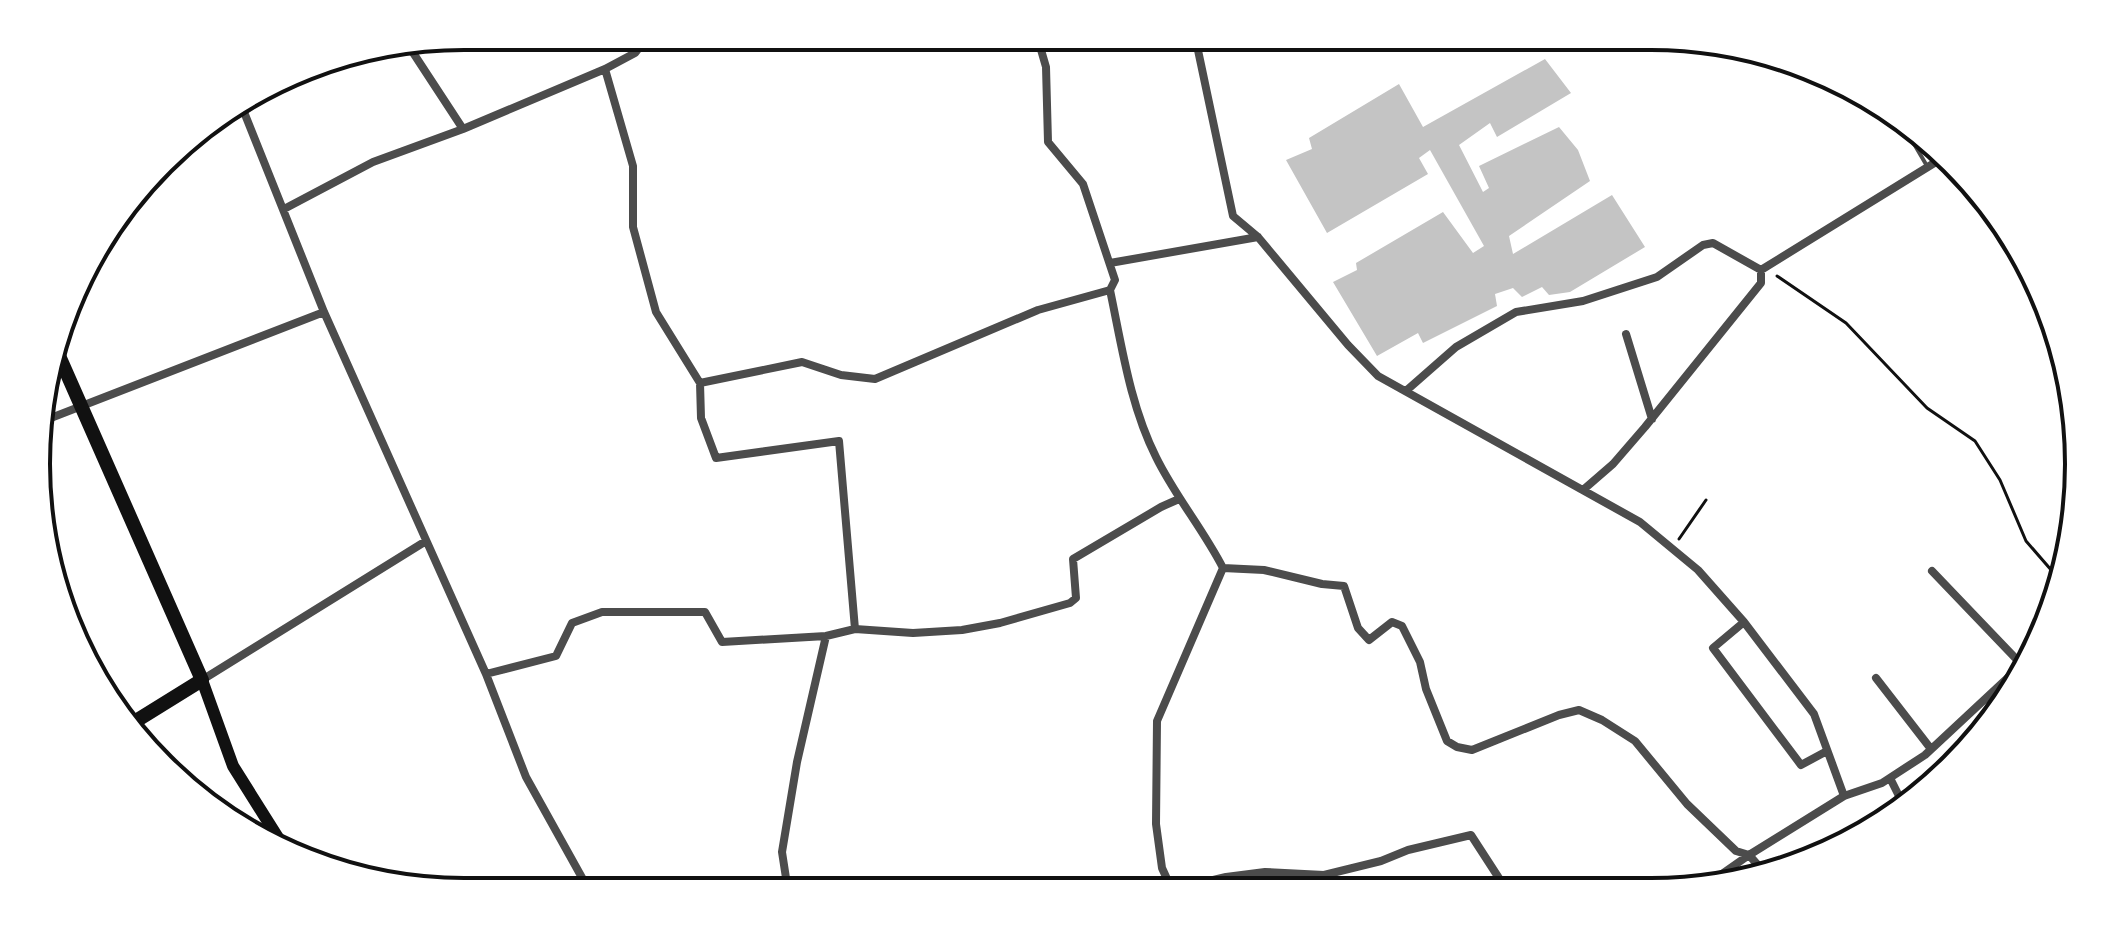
<svg xmlns="http://www.w3.org/2000/svg" width="2115" height="928" font-family="'PT Sans',sans-serif">
<style>
.building{fill:#c4c4c4}
.lines{fill:none;stroke-linecap:round;stroke-linejoin:round}
.path{stroke:#111;stroke-width:3}
.service{stroke:#4c4c4c;stroke-width:4}
.minor{stroke:#4c4c4c;stroke-width:8}
.primary{stroke:#111;stroke-width:12}
.trunk{stroke:#111;stroke-width:14}
.rim{fill:none;stroke:#111;stroke-width:4}
</style>
<rect width="100%" height="100%" fill="#fff"/>
<path class="building" d="M1545,59L1571,93L1497,137L1490,123L1459,145L1483,192L1489,188L1479,166L1559,127L1578,150L1590,181L1509,236L1513,254L1612,195L1645,247L1570,292L1549,295L1542,287L1522,297L1513,288L1495,294L1497,306L1423,343L1418,333L1377,356L1333,282L1357,270L1356,263L1443,212L1473,253L1484,246L1430,150L1419,158L1428,174L1327,233L1286,160L1312,149L1309,138L1399,84L1423,127Z"/>
<g class="lines">
<path class="path" d="M1777,276L1846,323L1927,408L1975,441L2000,480L2026,541L2059,579
M1679,539L1706,500"/>
<path class="service" d="M1506,50L1526,36
M1903,125L1927,166"/>
<path class="minor" d="M1037,36L1046,67L1048,142L1083,184L1115,280L1110,290C1122,347 1130,405 1156,457C1175,496 1203,529 1223,568
M1195,36L1233,216L1258,237L1348,345L1378,376L1640,522L1698,570L1744,622L1814,714L1844,796
M408,45L463,129
M605,69L633,166V227L656,312L700,383L802,362L841,375L875,379L1038,310L1110,290
M242,107L324,312L486,674L526,777L590,892
M284,209L373,162L463,129L605,69L635,53L648,36
M2002,232L2040,293
M1110,263L1258,237
M1626,334L1652,419
M700,383L701,418L716,458L839,441L855,629
M1407,390L1456,347L1516,312L1583,301L1657,277L1703,245L1713,243L1761,270L1944,157
M43,421L324,312
M1583,490L1613,464L1645,427L1761,283V273
M1223,568L1264,570L1322,584L1344,586L1358,628L1369,640L1392,622L1402,626L1420,662L1426,689L1447,741L1457,747L1472,750L1559,715L1579,710L1602,720L1635,741L1687,804L1736,851L1749,855L1763,871
M1932,571L2021,664
M1744,622L1713,648L1801,765L1827,751
M486,674L556,656L572,623L602,612H705L722,642L826,636L855,629L913,633L962,630L1000,623L1070,603L1076,598L1073,559L1161,507L1179,499
M1876,678L1931,749
M202,680L426,541
M1890,778L1904,806
M1702,888L1749,855L1844,796L1882,783L1925,755L2028,659
M1562,889L1572,882L1583,884L1586,889
M1171,890L1226,877L1265,872L1324,875L1381,861L1408,850L1471,835L1506,889
M1172,890L1162,868L1156,824L1157,721L1223,568
M798,891L786,878L782,852L797,762L826,636"/>
<path class="primary" d="M202,680L233,766L282,844"/>
<path class="trunk" d="M56,349L202,680L131,724"/>
</g>
<path d="M0 0H2115V928H0ZM464 50H1651A414 414 0 0 1 2065 464V464A414 414 0 0 1 1651 878H464A414 414 0 0 1 50 464V464A414 414 0 0 1 464 50Z" fill="#fff" fill-rule="evenodd"/>
<path class="rim" d="M464 50H1651A414 414 0 0 1 2065 464V464A414 414 0 0 1 1651 878H464A414 414 0 0 1 50 464V464A414 414 0 0 1 464 50Z"/>
</svg>
